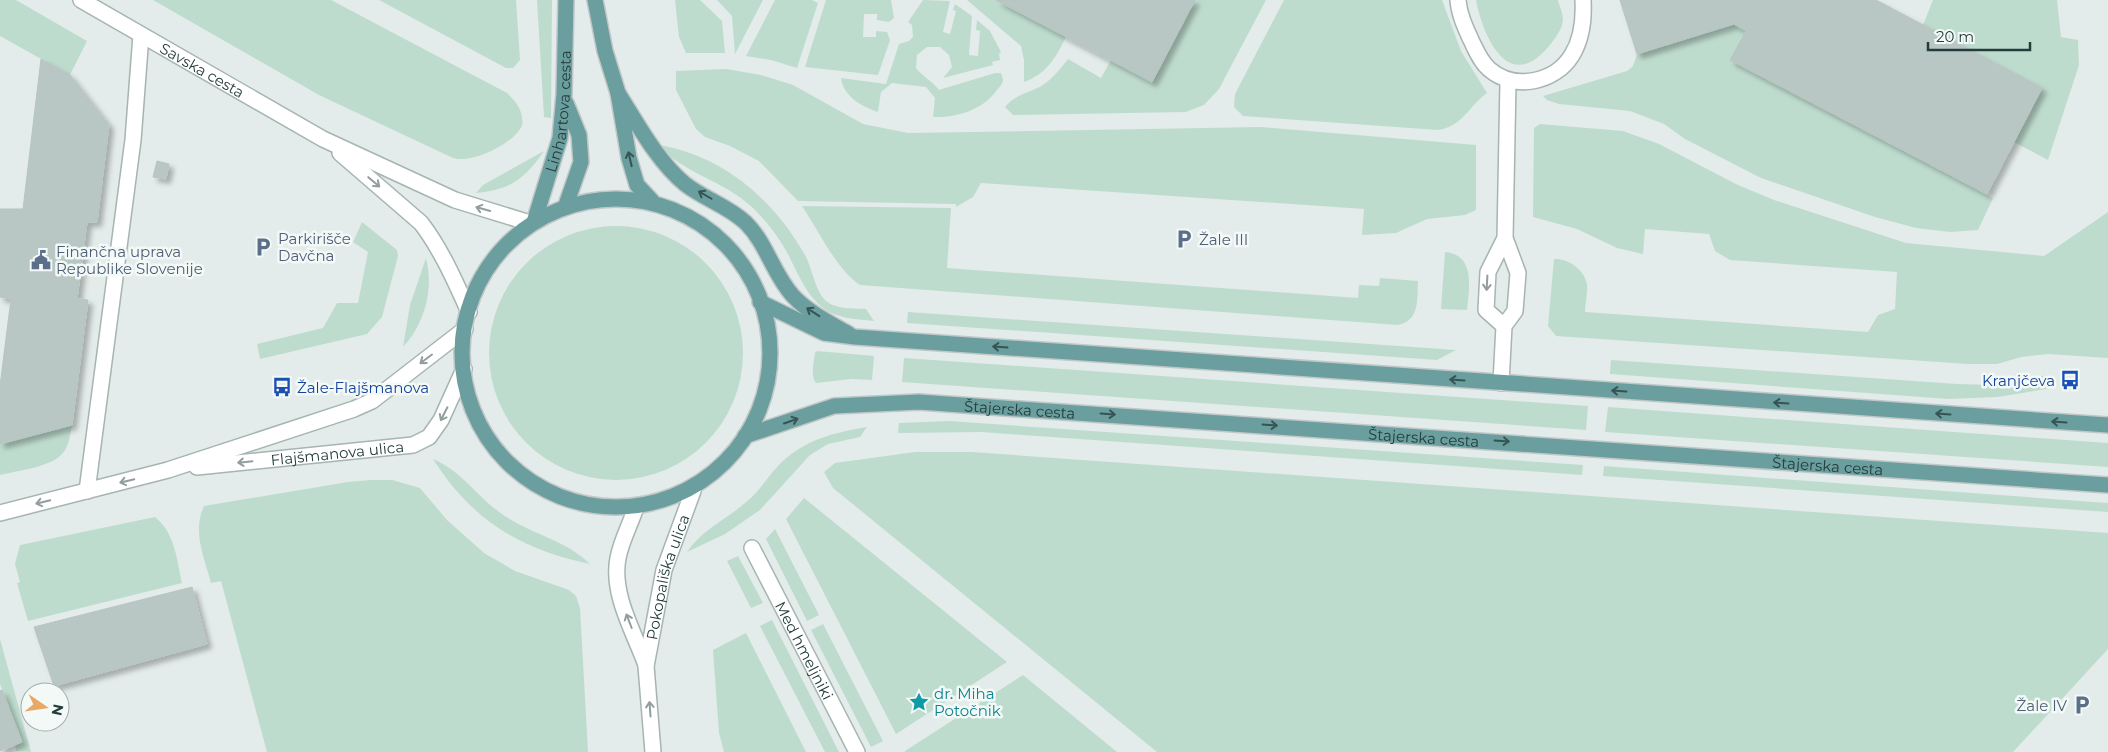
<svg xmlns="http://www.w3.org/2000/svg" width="2108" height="752" font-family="Montserrat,sans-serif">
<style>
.green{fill:#bedcce}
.building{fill:#b9c7c4;stroke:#b6c5c3;filter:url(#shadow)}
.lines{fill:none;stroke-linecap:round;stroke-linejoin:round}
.service-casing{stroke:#a6b4b2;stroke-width:18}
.minor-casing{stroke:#a6b4b2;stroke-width:18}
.tertiary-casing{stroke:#a6b4b2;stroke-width:18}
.primary-casing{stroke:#c2c8c8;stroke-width:18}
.service{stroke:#fff;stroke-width:15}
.minor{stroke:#fff;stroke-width:15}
.tertiary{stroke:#fff;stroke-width:15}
.primary{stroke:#6b9e9e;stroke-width:15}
.oneway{stroke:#365454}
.oneway2{stroke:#929e9e}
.labels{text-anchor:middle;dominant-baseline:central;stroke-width:5;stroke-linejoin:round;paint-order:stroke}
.street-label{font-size:15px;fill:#243c3c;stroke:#f3f9f7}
.service-label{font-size:15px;fill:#4e5e75;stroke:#f3f9f7;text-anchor:start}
.transit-label{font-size:15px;fill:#164399;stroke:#f3f9f7;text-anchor:end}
.culture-label{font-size:15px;fill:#0d838f;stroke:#f3f9f7;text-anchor:start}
</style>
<defs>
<filter id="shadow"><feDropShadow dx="4.5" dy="4.5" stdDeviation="2.5" flood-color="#0004"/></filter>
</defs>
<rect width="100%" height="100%" fill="#e3ecea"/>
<path class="green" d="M0,0H16L87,41L70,75L0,36Z
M153,0H331L507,93C517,102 524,112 522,126C513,144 472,164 453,158L319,95Z
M379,0H516L520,60L513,68H506Z
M537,0H552L551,118L544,117Z
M675,0H700L722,21L725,53H686L679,37Z
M717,0H763L735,54L732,16Z
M775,0H812L818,3L797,68L771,60L746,56Z
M826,0H891L894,18L889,22L877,20V14H864L863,37H876V31L887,32L890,40L878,75L805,67Z
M923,0L950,1L943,32L950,34L956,11L953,10L955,4L972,16L969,55L978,56L980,31L976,30L977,20L990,31L1001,52L999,54L1000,60L992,62L993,65L943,78L952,67L949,55L940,47H927L917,55L916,68C923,77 931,80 939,90L995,73H1001C1001,75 1003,77 1003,80C1003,83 999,88 997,90C983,110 956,118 933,117L935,98L926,87L892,83L881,92L878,112C862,107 843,96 841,78L886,84L899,44L909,41L913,37L912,25L908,22Z
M967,0H996L1066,37C1056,57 1047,74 1024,82V60L1021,46Z
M1195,0H1266L1219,89L1204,105L1186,112L1013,115L1005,107C1015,94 1030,93 1043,85C1053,78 1060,69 1068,59L1101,78L1111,60Z
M1284,0H1442L1461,51L1487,93C1469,106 1462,127 1438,130L1243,116L1234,107L1235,94Z
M1476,0H1558C1559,5 1563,13 1563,19C1563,28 1555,39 1549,46C1509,95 1483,37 1476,0Z
M1933,0H2057L2061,37L2078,40L2079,65L2048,160L2014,142L2042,88L1923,25Z
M1734,24L1746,31L1731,60L1993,198L1978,230L1950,232L1916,228L1875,217L1761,178L1685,139L1664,124L1630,111L1559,104L1547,100L1543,96L1627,71L1633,66L1637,54Z
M726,69L761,75L793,85L863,124L908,133L1261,127L1476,145V210L1465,215L1427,219L1396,233L1362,235L1364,209L981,183L973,197L956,207V204L798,201L759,161L730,146L705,137L696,129L676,90V71Z
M1540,124L1623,131L1659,144L1738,185L1774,200L1906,243L2044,256L2108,212V358L2048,354L2021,357L1997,364H1968L1556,336L1548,326L1554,259C1568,258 1584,269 1587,284C1588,293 1585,304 1585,312L1868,332L1878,315L1895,309L1897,272L1730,260L1715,251L1709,234L1645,229L1643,254L1617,248L1577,229L1533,217L1534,128Z
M658,145C723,155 774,200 805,255C812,268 815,290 825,300C836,310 853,308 866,309L874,321C857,319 838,319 823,308C802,291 796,266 782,244C774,231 764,219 753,208C725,181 684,174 658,145Z
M544,151C525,179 510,190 476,193L483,185Z
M802,206L951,208L947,268L1358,298L1359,285L1379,286L1380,278L1418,281C1417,300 1420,320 1398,325L860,285C836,269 819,231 802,206Z
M362,222L397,250L398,256L382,317L367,334L260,359L257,344L323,328L337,303H358L368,252L353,242Z
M489 353a127 127 0 1 1 254 0a127 127 0 1 1-254 0Z
M1445,252C1476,255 1469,288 1467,310L1441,309Z
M426,258C434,288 425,324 403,347L410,305Z
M908,312L1456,350L1437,360L907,323Z
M817,351L874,356L872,380L851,379L816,383C810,376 814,362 815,353Z
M904,358L1588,406L1586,430L902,382Z
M1611,360L1957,384L1993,385L2047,375L2046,389L1998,397L1949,399L1610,374Z
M1608,407L2108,443V467L1605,432Z
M949,421L1583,465L1582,475L981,432L898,433L899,423Z
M72,425C70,435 69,447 62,454C51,467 16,471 0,475V444Z
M867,427L860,437L828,444L810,455L760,510L725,534L687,552C703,529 724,521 745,503C758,493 766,479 778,466C803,440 832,433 867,427Z
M915,452H972L2108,533V649L2013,752H1157L833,488L824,472L835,463Z
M433,459C462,471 477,497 502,514C530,534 566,540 590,564C519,549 472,520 433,459Z
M1604,466L2108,503V512L1603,476Z
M371,480H392L420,488L447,520L484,553L515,571L569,590L576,596L580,608L588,752H267L221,581L211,583C204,556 192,532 204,506L348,482Z
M804,498L1007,662L896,734L786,519Z
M155,517C175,533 177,560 182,583L28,621L17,583L20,582L15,564L20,545Z
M775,529L819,615L807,621L766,539Z
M738,556L763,603L751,608L727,561Z
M772,620L839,752H825L760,626Z
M823,624L883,741L871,747L811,630Z
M746,633L806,752H724L719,733L713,650Z
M0,639L31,752L16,751L15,745L22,742L0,684Z
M1023,675L1117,752H905V751Z"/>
<path class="building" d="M996,0H1195L1152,82Z
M1620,0H1876L2042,88L1987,194L1730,60L1746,31L1734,24L1637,54Z
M41,59L70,75L109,125L97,222H87L77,299L88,300L72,425L0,444V386L11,299L0,297V209H23Z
M157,161L169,164L166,179L153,177Z
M192,587L207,644L54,686L34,627Z
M2,690L22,742L0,751V691Z"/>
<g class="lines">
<defs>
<path id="service" d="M1458,0C1459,14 1465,27 1471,40C1476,50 1480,61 1489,69C1514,91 1555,83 1572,55C1582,39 1584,19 1583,0
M1504,326L1486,310L1488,272L1505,238
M1501,383L1504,326L1515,311L1518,273L1505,238L1508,81
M87,491L133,140L141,35"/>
<g id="minor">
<path id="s1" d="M197,467L413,445L429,437L441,420L464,369"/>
<path d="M0,513L168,470L354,409L372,401L465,329"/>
<path id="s2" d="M752,548L857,752"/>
</g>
<g id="tertiary">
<path id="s3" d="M81,0L323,139L455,200L530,223"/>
<path d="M340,153L421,223C441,249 455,281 469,312"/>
<path d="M636,507C631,523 621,541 618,558C611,594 634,632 646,665"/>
<path id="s4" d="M653,752L646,666L664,570L693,491"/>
</g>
<g id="primary">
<path d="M595,0L605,51L618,93L629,158L637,185L652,201"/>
<path d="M618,93C637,123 657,161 685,184C704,199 728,206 746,223C767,244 773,274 793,296C808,312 830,323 849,334"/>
<circle cx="616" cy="353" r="154"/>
<path d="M566,205L581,162L579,135L566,103"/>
<path id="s5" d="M535,219L560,138L564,94L566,0"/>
<path d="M760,302L824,333L855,337L2108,425"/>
<path id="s6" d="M745,436L834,406L919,402L2108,485"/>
</g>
</defs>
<use href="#service" class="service-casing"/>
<use href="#minor" class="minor-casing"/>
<use href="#tertiary" class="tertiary-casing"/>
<use href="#primary" class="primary-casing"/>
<use href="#service" class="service"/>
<use href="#minor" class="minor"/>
<use href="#tertiary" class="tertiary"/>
<use href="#primary" class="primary"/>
</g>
<defs><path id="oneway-shaft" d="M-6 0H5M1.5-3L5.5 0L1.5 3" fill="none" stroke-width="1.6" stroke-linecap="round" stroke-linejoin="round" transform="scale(1.25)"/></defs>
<g class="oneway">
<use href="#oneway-shaft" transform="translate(630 159) rotate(-103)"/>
<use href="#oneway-shaft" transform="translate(705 195) rotate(-150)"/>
<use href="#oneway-shaft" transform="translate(813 312) rotate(-147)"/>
<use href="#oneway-shaft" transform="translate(1000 347) rotate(-176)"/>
<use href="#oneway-shaft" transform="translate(1457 380) rotate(-176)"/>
<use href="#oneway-shaft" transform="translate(1619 391) rotate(-176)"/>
<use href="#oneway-shaft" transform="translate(1781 403) rotate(-176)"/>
<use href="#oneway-shaft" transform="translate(1108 414) rotate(4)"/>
<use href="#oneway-shaft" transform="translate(1943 414) rotate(-176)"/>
<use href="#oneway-shaft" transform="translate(791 421) rotate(-19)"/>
<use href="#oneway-shaft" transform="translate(2059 422) rotate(-176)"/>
<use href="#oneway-shaft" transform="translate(1270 425) rotate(4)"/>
<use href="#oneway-shaft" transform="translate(1502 441) rotate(4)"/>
</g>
<g class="oneway2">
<use href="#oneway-shaft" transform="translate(374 182) rotate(40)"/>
<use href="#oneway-shaft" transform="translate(483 209) rotate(-164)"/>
<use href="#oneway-shaft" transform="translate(1487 283) rotate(93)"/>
<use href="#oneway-shaft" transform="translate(426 359) rotate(143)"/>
<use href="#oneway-shaft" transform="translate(444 414) rotate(117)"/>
<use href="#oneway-shaft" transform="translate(245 462) rotate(174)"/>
<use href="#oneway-shaft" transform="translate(127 481) rotate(166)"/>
<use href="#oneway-shaft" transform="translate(43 502) rotate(166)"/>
<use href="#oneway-shaft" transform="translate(629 621) rotate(-111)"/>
<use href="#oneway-shaft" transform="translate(650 709) rotate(-94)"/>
</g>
<defs>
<symbol id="parking-bare" viewBox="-9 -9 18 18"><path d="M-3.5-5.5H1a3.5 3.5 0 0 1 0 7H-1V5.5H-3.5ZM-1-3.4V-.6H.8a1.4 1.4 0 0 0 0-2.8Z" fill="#5c6f8a" stroke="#f3f9f7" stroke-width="2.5" paint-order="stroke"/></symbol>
<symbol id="civic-bare" viewBox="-9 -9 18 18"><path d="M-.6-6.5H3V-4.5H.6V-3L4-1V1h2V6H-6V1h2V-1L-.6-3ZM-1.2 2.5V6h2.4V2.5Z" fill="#5c6f8a" stroke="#f3f9f7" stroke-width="2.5" paint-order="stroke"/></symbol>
<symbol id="bus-bare" viewBox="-9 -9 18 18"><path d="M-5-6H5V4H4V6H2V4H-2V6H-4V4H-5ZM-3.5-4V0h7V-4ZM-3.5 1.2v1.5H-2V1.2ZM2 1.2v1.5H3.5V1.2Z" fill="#1a4fb4" stroke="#f3f9f7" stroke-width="2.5" paint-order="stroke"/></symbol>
<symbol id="sight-bare" viewBox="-9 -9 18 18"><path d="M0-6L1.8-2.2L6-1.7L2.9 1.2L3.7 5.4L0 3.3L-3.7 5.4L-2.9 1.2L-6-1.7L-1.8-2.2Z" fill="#0f9aa8" stroke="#f3f9f7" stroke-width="2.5" paint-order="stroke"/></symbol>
</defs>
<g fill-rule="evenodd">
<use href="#parking-bare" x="1170" y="225" width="28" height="28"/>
<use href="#parking-bare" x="249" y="233" width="28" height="28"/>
<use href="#civic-bare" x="27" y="246" width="28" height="28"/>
<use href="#bus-bare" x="2056" y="366" width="28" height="28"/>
<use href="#bus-bare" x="268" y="373" width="28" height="28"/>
<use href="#sight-bare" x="905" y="688" width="28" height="28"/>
<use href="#parking-bare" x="2068" y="691" width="28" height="28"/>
</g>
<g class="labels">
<g class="street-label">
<text stroke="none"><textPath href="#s3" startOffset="140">Savska cesta</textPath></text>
<text stroke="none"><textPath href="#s5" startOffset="111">Linhartova cesta</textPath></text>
<text stroke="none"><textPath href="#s6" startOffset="280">Štajerska cesta</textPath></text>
<text stroke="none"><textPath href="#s6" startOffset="685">Štajerska cesta</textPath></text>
<text stroke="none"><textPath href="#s1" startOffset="141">Flajšmanova ulica</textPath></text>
<text stroke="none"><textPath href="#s6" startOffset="1090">Štajerska cesta</textPath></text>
<text stroke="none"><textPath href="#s4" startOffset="178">Pokopališka ulica</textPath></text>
<text stroke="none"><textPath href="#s2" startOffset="115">Med hmeljniki</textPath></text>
</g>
<g class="service-label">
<text x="278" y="238">Parkirišče<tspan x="278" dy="17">Davčna</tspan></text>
<text x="1199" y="239">Žale III</text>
<text x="56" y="251">Finančna uprava<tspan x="56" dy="17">Republike Slovenije</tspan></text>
<text x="2067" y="705" text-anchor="end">Žale IV</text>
</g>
<g class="transit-label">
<text x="2055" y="380">Kranjčeva</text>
<text x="297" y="387" text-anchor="start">Žale-Flajšmanova</text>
</g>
<g class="culture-label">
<text x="934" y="693">dr. Miha<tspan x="934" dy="17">Potočnik</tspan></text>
</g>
</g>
<g transform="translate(45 707) rotate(103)"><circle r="24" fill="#f3f9f7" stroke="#a0adac"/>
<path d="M0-4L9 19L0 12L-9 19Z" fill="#e9a864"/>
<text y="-8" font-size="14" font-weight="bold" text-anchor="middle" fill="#243c3c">N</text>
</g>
<path d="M1928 42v8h102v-8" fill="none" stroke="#243c3c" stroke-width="2.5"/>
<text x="1936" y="42" font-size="15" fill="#243c3c" stroke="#f3f9f7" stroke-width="4" paint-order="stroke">20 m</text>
</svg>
